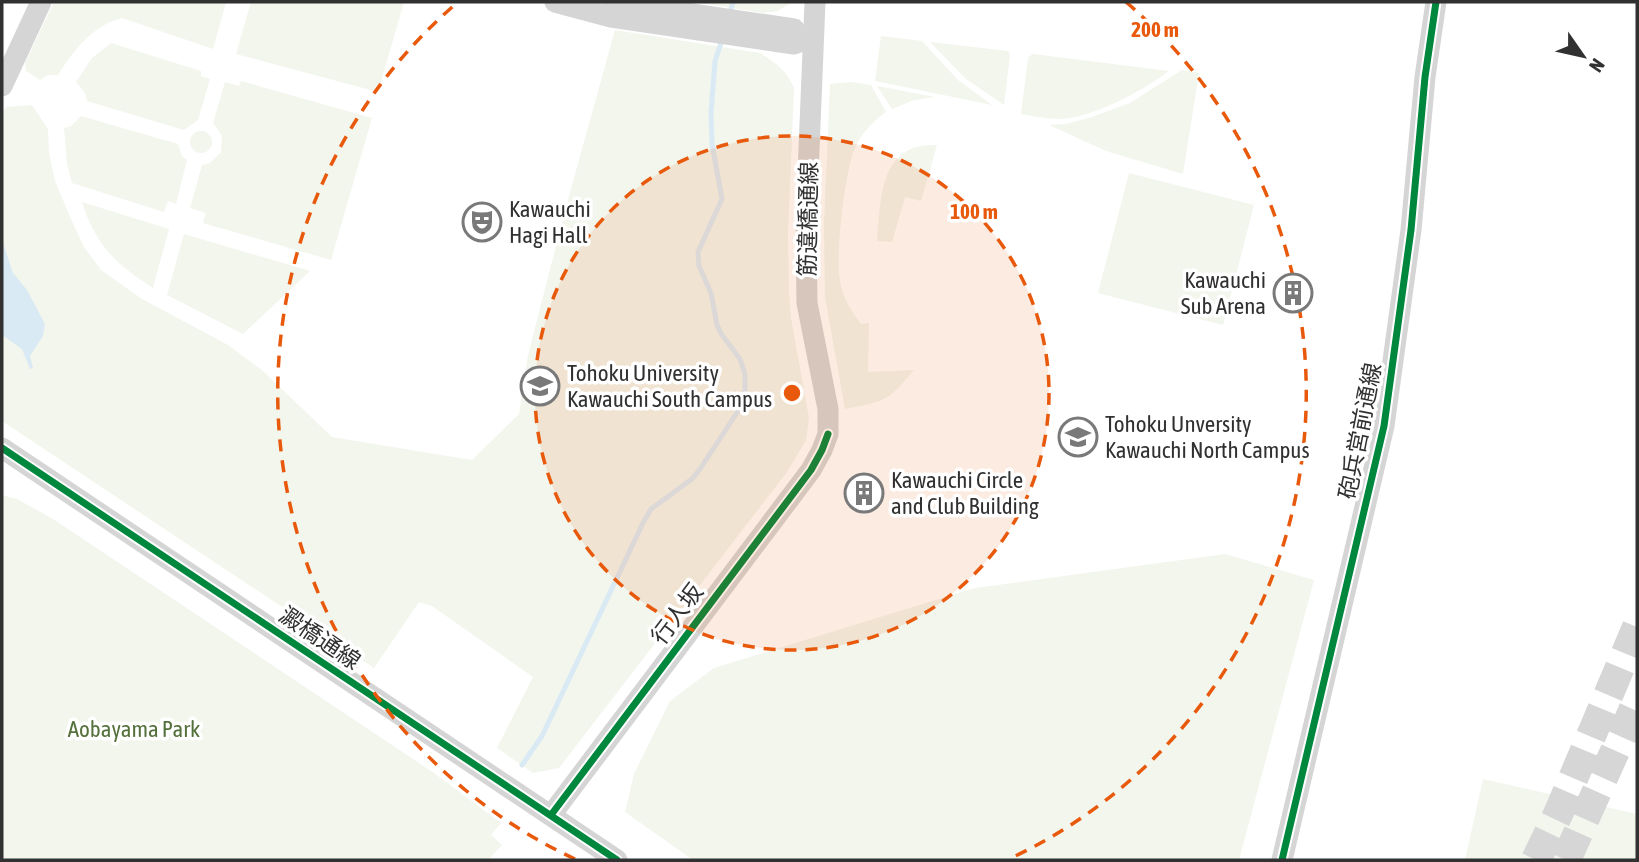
<svg xmlns="http://www.w3.org/2000/svg" width="1639" height="862" font-family="'Asap Condensed','Noto Sans JP',sans-serif">
<style>
.green{fill:#f2f6ed}
.water{fill:#daeaf4}
.lines{fill:none;stroke-linecap:round;stroke-linejoin:round}
.stream{stroke:#daeaf4;stroke-width:5}
.highway-tunnel{stroke:#d6d6d6;stroke-width:30;stroke-dasharray:30 15;stroke-linecap:butt}
.minor{stroke:#d5d5d5;stroke-width:21}
.cycleway-casing{stroke:#fff;stroke-width:11}
.cycleway{stroke:#00873e;stroke-width:7}
.ring{fill:none;stroke:#e8590c;stroke-width:3.5;stroke-dasharray:12 9}
.labels{text-anchor:middle;dominant-baseline:central;stroke-width:7;stroke-linejoin:round;paint-order:stroke}
.poi-label{font-size:23px;fill:#313131;stroke:#fff;text-anchor:start}
.street-label{font-size:23px;fill:#313131;stroke:#fff}
.park-label{font-size:23px;fill:#54703b;stroke:#fff}
.centre{fill:#e8590c;stroke:#fff;stroke-width:3.5}
.ring-label{font-size:21px;text-anchor:middle;font-weight:bold;fill:#e8590c;stroke:#fff;stroke-width:7;stroke-linejoin:round;paint-order:stroke}
</style>
<rect width="100%" height="100%" fill="#fff"/>
<path class="green" d="M54,2H226L213,49L122,18C93,25 73,51 58,75H48L40,80L26,71L25,63Z
M251,2H404L378,92L236,54Z
M694,2H793L777,11L763,13Z
M615,30L760,53C775,62 787,71 794,88L788,234L789,292L791,318L809,418L806,440L787,472L559,768L533,773L497,748L533,677L432,606L419,602L374,668L2,421V115L6,107L32,105L48,129L49,153L55,181L71,219L84,247L101,270L142,299L228,345L263,371L332,437L472,460L519,414L528,355L569,196Z
M881,36L922,41L958,80L992,105L875,81Z
M930,42L1008,51L1010,55L1004,105L966,79Z
M111,43L201,71V76L210,79L198,120L184,130L87,101L85,93L76,82L92,58Z
M1031,55L1033,54L1169,71C1142,91 1093,118 1059,119C1046,119 1033,116 1021,114L1028,58Z
M1182,70L1199,73L1183,174L1106,151L1049,125L1066,124L1092,117L1130,103Z
M241,81L372,118L331,260L203,223L206,213L190,208L202,165L210,163L221,152L222,136L213,123L225,82L239,86Z
M851,82L871,85L886,112C873,121 861,134 855,148C845,169 835,258 840,281C843,298 851,311 861,324L869,323L868,372L914,370C887,402 886,401 845,409L825,297L824,224L830,84Z
M877,86L935,97L914,100L892,109Z
M81,116L178,144L182,156L187,160L176,204L168,201L164,212L72,183L67,164L64,128L71,126Z
M190 142a11 11 0 1 1 22 0a11 11 0 1 1-22 0Z
M937,145L921,201L905,197L892,242L877,241C881,199 879,142 937,145Z
M1129,173L1254,205L1223,325L1098,293Z
M82,202L169,229L153,288C116,264 96,246 82,202Z
M184,234L310,271L243,334L167,295Z
M2,495L17,499L53,519L434,773L501,823L491,835L502,845L488,860H2Z
M1225,554L1314,580L1239,860H693L625,812L634,774L670,701L714,668L975,588Z
M1483,779L1637,814V860H1465Z"/>
<path class="water" d="M2,240L13,273L27,290L45,324L43,336L30,356L33,368L30,369L22,349L2,335Z"/>
<g class="lines">
<path class="stream" d="M731,9L733,2
M522,765L542,736L643,523L651,509L692,479L700,469L740,408L745,390V374L740,359L722,335L717,325L711,293L699,266L698,252L722,199L712,144L711,113L715,61L721,43"/>
<path class="highway-tunnel" d="M1536,860L1559,812L1637,627
M1566,860L1637,702"/>
<path class="minor" d="M555,2L611,17L794,44L813,36
M613,2L794,29
M2,86L41,2
M2,448L617,860
M551,815L811,470L822,450L828,434V409L807,303L806,223L815,2
M1282,860L1384,426L1411,230L1425,77L1436,2"/>
<defs>
<path id="cycleway" d="M2,448L617,860
M551,815L811,470L822,450L828,434
M1282,860L1384,426L1411,230L1425,77L1436,2"/>
</defs>
<use href="#cycleway" class="cycleway-casing"/>
<use href="#cycleway" class="cycleway"/>
</g>
<circle cx="792" cy="393" r="257" fill="#e8590c" fill-opacity=".12"/>
<g class="ring">
<circle cx="792" cy="393" r="257"/>
<path d="M575 859A514 514 0 0 1 458 2M1126 2A514 514 0 0 1 1009 859"/>
</g>
<defs>
<symbol id="theatre-ring" viewBox="-11 -11 22 22"><circle r="9.5" fill="#fff" stroke="#797979" stroke-width="1.5"/><path d="M-5-5.5Q0-4 5-5.5V0Q5 5 0 6Q-5 5-5 0ZM-3.3-2.5H-1v1.5H-3.3ZM1-2.5H3.3v1.5H1ZM-2.8 1Q0 5.5 2.8 1Z" fill="#797979"/></symbol>
<symbol id="building-ring" viewBox="-11 -11 22 22"><circle r="9.5" fill="#fff" stroke="#797979" stroke-width="1.5"/><path d="M-4-6H4V6H1V3H-1V6H-4ZM-2.5-4.3h1.7v1.8h-1.7ZM.8-4.3h1.7v1.8H.8ZM-2.5-1h1.7V.8h-1.7ZM.8-1h1.7V.8H.8Z" fill="#797979"/></symbol>
<symbol id="university-ring" viewBox="-11 -11 22 22"><circle r="9.5" fill="#fff" stroke="#797979" stroke-width="1.5"/><path d="M0-5L7-2L0 1L-7-2ZM-4 1L0 2.5L4 1V4Q0 6-4 4Z" fill="#797979"/></symbol>
</defs>
<g fill-rule="evenodd">
<use href="#theatre-ring" x="460" y="200" width="44" height="44"/>
<use href="#building-ring" x="1271" y="271" width="44" height="44"/>
<use href="#university-ring" x="518" y="364" width="44" height="44"/>
<use href="#university-ring" x="1056" y="415" width="44" height="44"/>
<use href="#building-ring" x="842" y="471" width="44" height="44"/>
</g>
<g class="labels">
<g class="poi-label">
<text x="509" y="209">Kawauchi<tspan x="509" dy="26">Hagi Hall</tspan></text>
<text x="1266" y="280" text-anchor="end">Kawauchi<tspan x="1266" dy="26">Sub Arena</tspan></text>
<text x="567" y="373">Tohoku University<tspan x="567" dy="26">Kawauchi South Campus</tspan></text>
<text x="1105" y="424">Tohoku Unversity<tspan x="1105" dy="26">Kawauchi North Campus</tspan></text>
<text x="891" y="480">Kawauchi Circle<tspan x="891" dy="26">and Club Building</tspan></text>
</g>
<g class="street-label">
<text transform="translate(808 219) rotate(-89)">筋違橋通線</text>
<text transform="translate(1360 431) rotate(-79)">砲兵営前通線</text>
<text transform="translate(677 614) rotate(-53)">行人坂</text>
<text transform="translate(320 638) rotate(34)">澱橋通線</text>
</g>
<g class="park-label">
<text x="134" y="729">Aobayama Park</text>
</g>
</g>
<circle cx="792" cy="393" r="10" class="centre"/>
<g class="ring-label">
<text x="1155" y="37">200 m</text>
<text x="974" y="219">100 m</text>
</g>
<rect width="1639" height="862" fill="none" stroke="#313131" stroke-width="7"/>
<g transform="translate(1583 56) rotate(124)" stroke="#ffffff" stroke-width="5" paint-order="stroke">
<path d="M0-5L12 26L0 18L-12 26Z" fill="#313131"/>
<text y="-10" font-size="19" font-weight="bold" text-anchor="middle" fill="#313131">N</text>
</g>
</svg>
